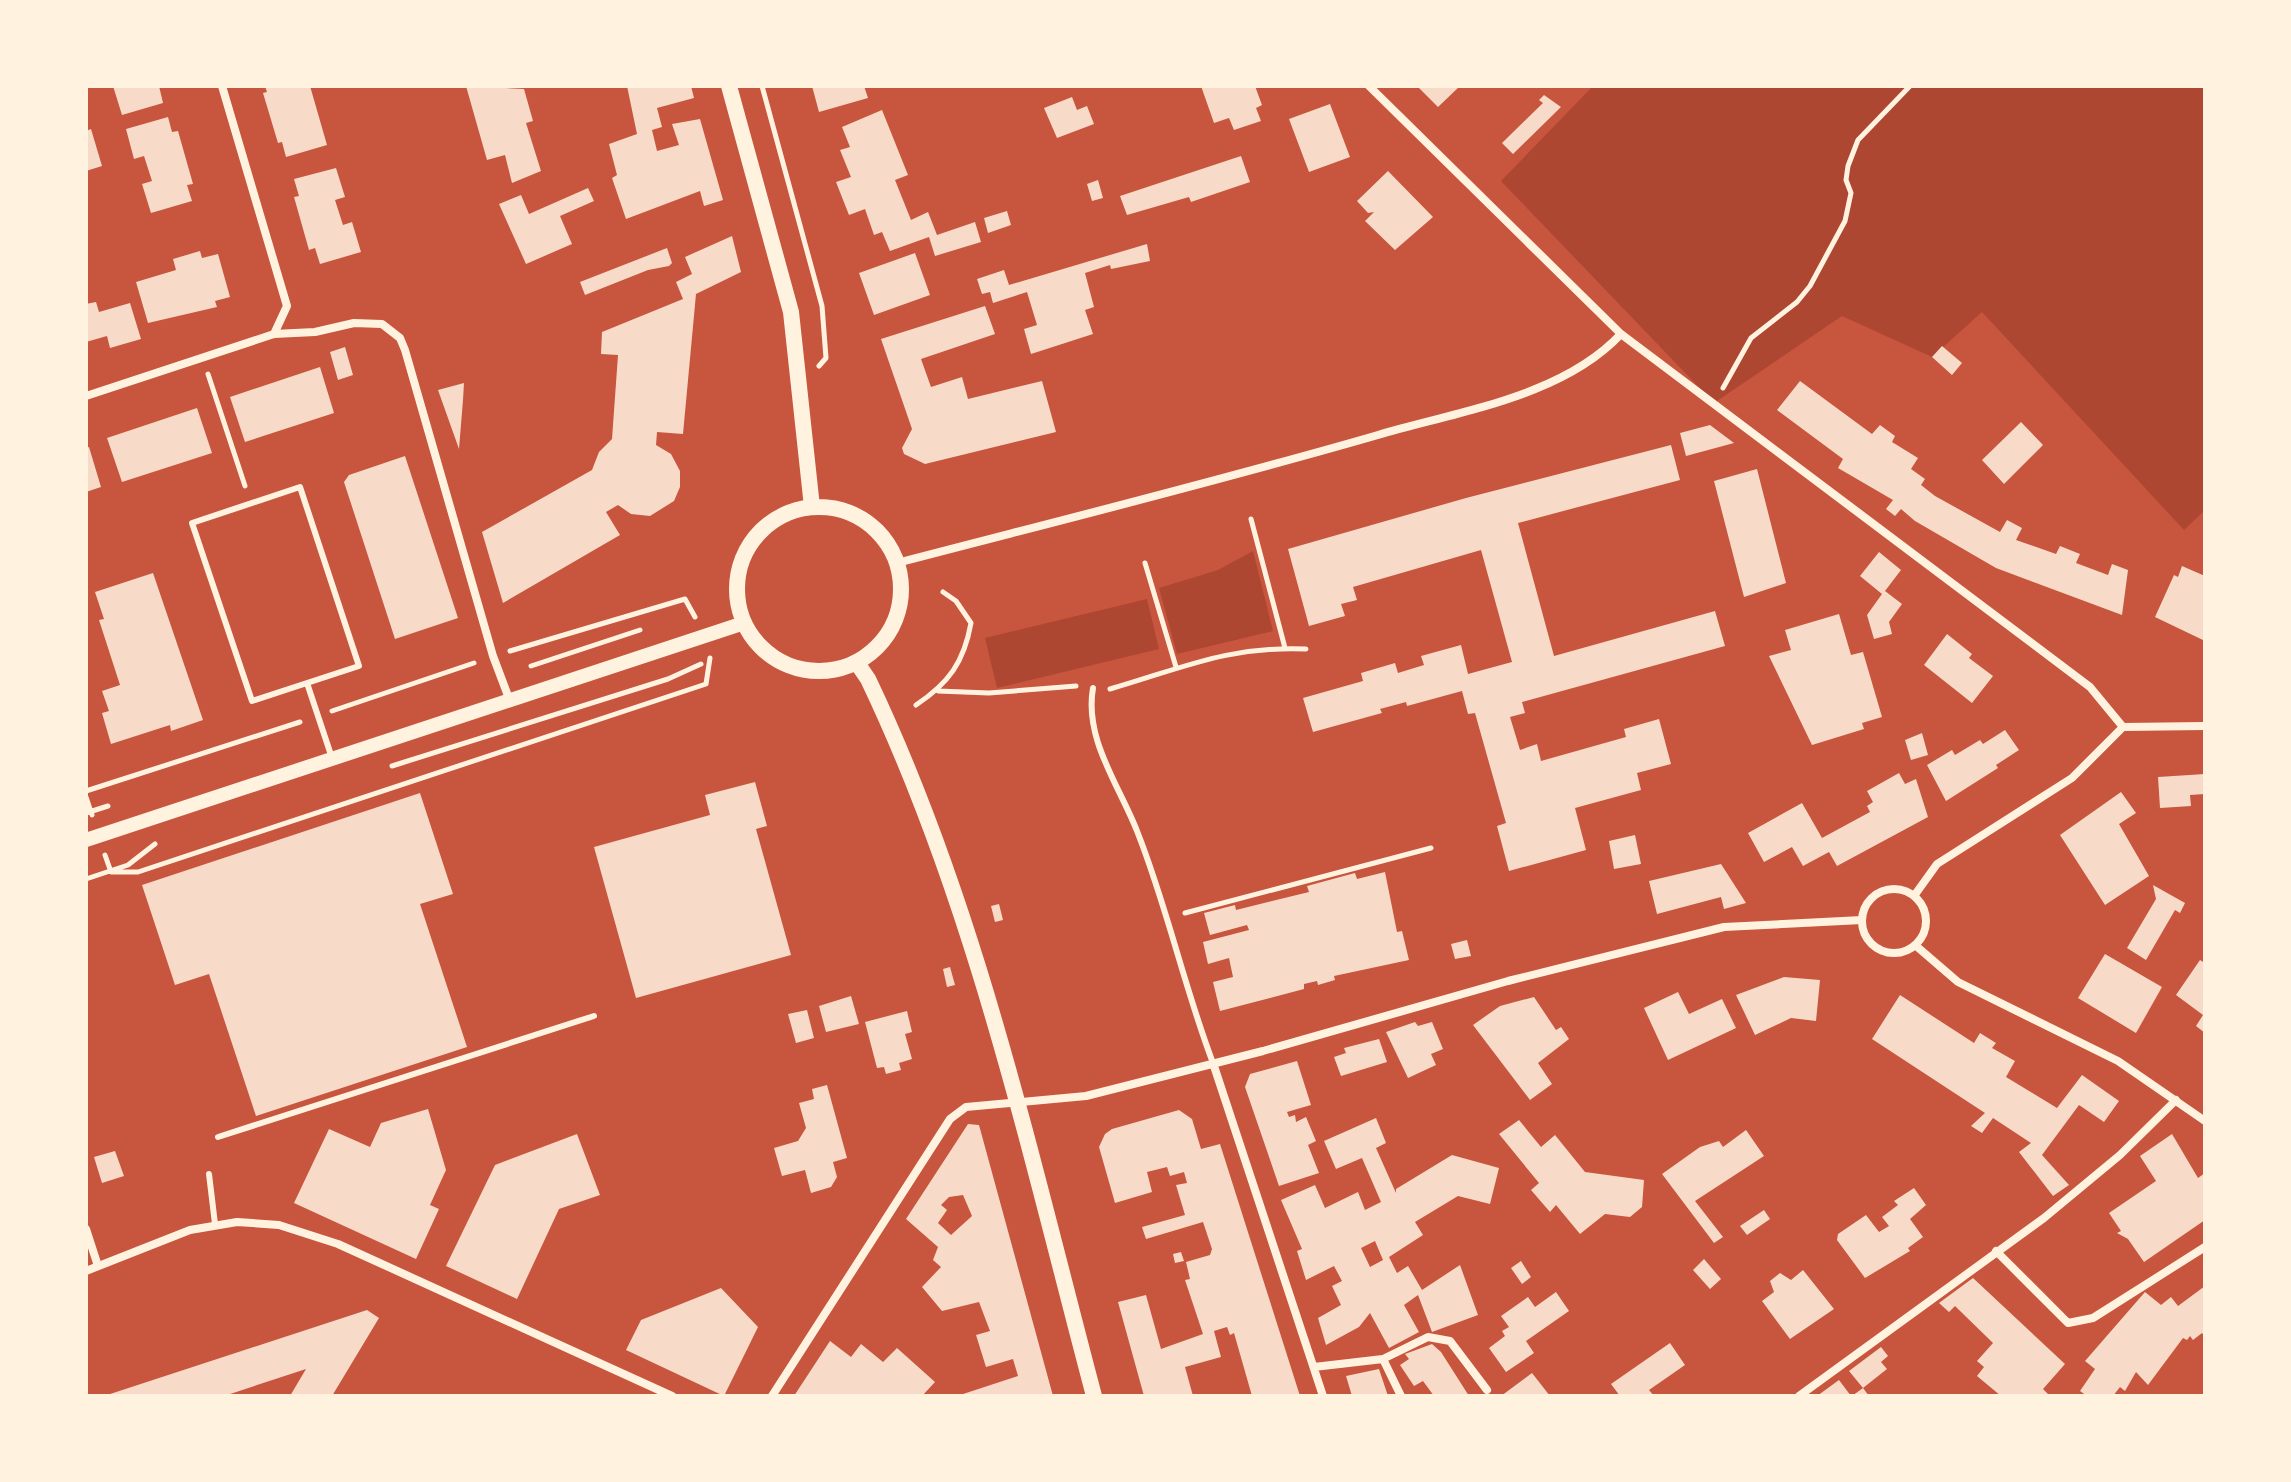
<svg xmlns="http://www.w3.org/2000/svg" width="2291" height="1482" font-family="Helvetica,sans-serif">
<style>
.green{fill:#ae4732}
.building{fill:#f7dbc8;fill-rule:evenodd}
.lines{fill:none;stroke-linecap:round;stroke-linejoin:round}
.path{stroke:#fff3e0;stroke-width:5}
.service{stroke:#fff3e0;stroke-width:6}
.minor{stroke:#fff3e0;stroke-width:8}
.tertiary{stroke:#fff3e0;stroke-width:14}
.secondary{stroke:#fff3e0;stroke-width:16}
</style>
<rect width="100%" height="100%" fill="#c8553d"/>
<path class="green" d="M1593,86H2205V510L2184,530L1982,312L1932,357L1842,316L1714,403L1501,181Z
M1253,551L1273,631L1177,654L1159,588L1218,570Z
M1147,599L1159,649L997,688L985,638Z"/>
<path class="building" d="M113,86H159L163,103L122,115Z
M265,86H310L327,145L286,157L282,142L278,143L263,93L267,92Z
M466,86L524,89L533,121L526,123L541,171L512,183L505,155L487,160Z
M627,86H691L694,98L657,108L662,127L652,130L657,151L679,145L672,124L700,119L723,200L704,206L700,191L626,219L612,178L617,175L609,144L637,134Z
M812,86H864L868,98L819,112Z
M1201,86H1255L1262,105L1256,108L1261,121L1234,130L1229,118L1214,123Z
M1417,86H1460L1438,107Z
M1544,95L1561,107L1513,154L1502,143L1543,103L1539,100Z
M1072,97L1077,110L1087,106L1094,124L1057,138L1044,108Z
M1330,104L1350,157L1309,172L1289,119Z
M882,110L908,175L895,180L911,220L928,212L937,235L975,222L981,242L935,256L929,237L890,251L882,232L874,235L865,209L849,215L836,182L851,177L840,150L850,147L842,127Z
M168,117L172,132L178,131L193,184L187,185L192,201L151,213L142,184L152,181L144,156L134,159L126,129Z
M91,129L102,166L86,171V131Z
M1241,156L1250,182L1191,202L1189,197L1127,215L1120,196Z
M336,168L345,197L335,200L343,225L352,222L361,252L320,264L315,248L309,250L294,197L299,196L294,179Z
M1388,171L1433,217L1395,250L1365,221L1374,212L1368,213L1357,201Z
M1098,180L1103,198L1092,201L1087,184Z
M588,188L594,201L560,216L572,244L526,264L499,204L521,195L529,214Z
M1007,211L1011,225L988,233L984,218Z
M732,236L741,272L696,294L683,434L657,432L656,445L671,454L680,471V487L674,501L650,516L631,514L618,505L606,512L620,535L503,603L482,532L592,470L599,452L612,439L618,355L601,354L602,332L683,299L676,282L692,274L685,257Z
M1147,244L1150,261L1111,269L1110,265L1085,273L1094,307L1085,310L1093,334L1031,354L1024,329L1037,325L1027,292L993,303L990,292L982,294L977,279L1004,270L1009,285Z
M667,248L672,263L669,266L648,270L585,295L580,282Z
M200,251L202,258L218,254L230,297L215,301L217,307L148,323L136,282L176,270L173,259Z
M915,253L930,295L874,315L859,273Z
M96,302L99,312L130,303L141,339L110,348L107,336L86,342V304Z
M985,306L995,334L921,359L931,387L962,377L968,399L1042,381L1056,432L925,464L904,454L902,448L912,429L881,339Z
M1942,346L1962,363L1952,375L1932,357Z
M345,347L353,375L338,380L330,352Z
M320,367L334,413L245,442L230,397Z
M1800,381L1872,434L1880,425L1895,436L1892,442L1918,458L1911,469L1925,479L1921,485L1935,496L2000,532L2007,520L2022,528L2016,540L2056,554L2060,546L2080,554L2076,563L2108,575L2112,564L2128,570L2122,615L1996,568L1915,521L1901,509L1895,516L1886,509L1893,500L1838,468L1843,459L1777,410Z
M464,383L463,400L459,449L438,390Z
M197,408L212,453L122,482L107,438Z
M2021,422L2043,445L2004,484L1982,460Z
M1710,425L1734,443L1686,456L1680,433Z
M1671,445L1680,480L1518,523L1554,656L1715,611L1725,646L1522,702L1525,713L1510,717L1520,750L1537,744L1541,761L1626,737L1624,729L1659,719L1671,764L1637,773L1641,790L1575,808L1586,850L1509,871L1497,826L1506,823L1475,713L1468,714L1462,691L1407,706L1406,702L1380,709L1382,713L1313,732L1303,698L1363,681L1361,673L1395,663L1398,673L1424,665L1421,656L1461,645L1468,674L1512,662L1481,550L1353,587L1357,600L1341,604L1345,616L1309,626L1288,549L1466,498Z
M89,447L101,487L86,492V448Z
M405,456L458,618L395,639L344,482L349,475Z
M1757,469L1786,583L1744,597L1714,481Z
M1879,552L1901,570L1885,591L1902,604L1889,622L1892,634L1874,639L1867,615L1882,594L1860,576Z
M2182,566L2205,576V641L2155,617L2174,575L2178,577Z
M153,573L203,720L171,731L170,725L111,744L102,713L109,711L102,691L120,685L99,620L104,619L95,592Z
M1839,614L1851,655L1863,652L1882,717L1862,723L1864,729L1812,745L1769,656L1791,650L1785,630Z
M1947,634L1972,654L1969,658L1993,676L1972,703L1924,665Z
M2005,730L2019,750L1996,765L1998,768L1946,801L1927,765L1952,750L1955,755L1980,740L1983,744Z
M1922,733L1928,755L1911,760L1905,740Z
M1899,773L1905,784L1916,779L1928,817L1837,866L1829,852L1803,866L1792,847L1764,862L1748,833L1802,803L1822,838L1870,812L1867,806L1873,802L1867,791Z
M2205,774V794L2190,795L2191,806L2160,808L2158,777Z
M755,782L767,826L756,829L791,955L636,998L594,847L710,815L705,795Z
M2121,792L2136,813L2119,824L2149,876L2105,905L2060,835Z
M420,793L453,894L420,904L467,1047L256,1116L209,974L175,985L142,885Z
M1635,835L1641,864L1614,869L1609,841Z
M1721,864L1746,903L1724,909L1721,897L1657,914L1649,881Z
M1385,872L1397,932L1402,931L1409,960L1334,976L1335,980L1318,985L1317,981L1304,984V989L1220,1011L1213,982L1233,977L1229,958L1208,964L1203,942L1249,930L1247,925L1210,935L1204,913L1235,905L1236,910L1309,892L1307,886L1355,873L1357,879Z
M2153,885L2185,903L2180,913L2175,910L2146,960L2127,948L2156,899Z
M999,904L1003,920L995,922L991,906Z
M1467,940L1471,956L1455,959L1451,944Z
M2105,954L2162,987L2136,1033L2078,998Z
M2200,960L2205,963V1033L2196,1026L2203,1015L2176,995Z
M950,967L955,985L947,987L943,969Z
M1784,977L1820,980L1816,1021L1791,1018L1755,1035L1736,995Z
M1678,992L1689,1014L1722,999L1736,1028L1668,1060L1644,1008Z
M1900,995L1974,1043L1980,1033L1996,1043L1992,1048L2015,1061L2006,1077L2057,1108L2082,1075L2119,1101L2104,1122L2079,1105L2042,1155L2069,1185L2053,1196L2019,1152L2031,1143L1993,1118L1982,1133L1971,1126L1985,1113L1872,1039Z
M851,996L859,1024L826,1032L819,1006Z
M1534,997L1556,1030L1561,1027L1569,1039L1538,1063L1552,1084L1530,1100L1473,1025L1500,1006Z
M807,1010L814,1038L796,1043L788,1014Z
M907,1011L912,1032L905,1034L912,1059L899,1063L901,1070L886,1074L884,1067L877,1068L865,1022Z
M1415,1022L1418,1026L1432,1022L1443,1049L1431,1054L1436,1065L1408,1078L1386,1032Z
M1379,1039L1387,1062L1341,1076L1334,1057L1346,1053L1344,1048Z
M1297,1061L1311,1105L1287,1112L1289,1117L1295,1115L1296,1122L1306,1117L1316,1141L1308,1145L1319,1173L1279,1186L1245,1087L1250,1074Z
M827,1085L847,1158L833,1162L837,1177L831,1187L811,1193L805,1170L782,1176L774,1148L798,1141L806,1128L799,1103L814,1099L812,1089Z
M428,1109L446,1170L430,1205L439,1209L416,1259L294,1203L329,1129L370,1147L381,1123Z
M1179,1110L1192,1119L1201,1149L1220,1144L1300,1396H1252L1234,1333L1230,1335L1227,1327L1214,1331L1221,1357L1185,1367L1193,1396H1144L1118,1302L1146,1295L1161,1349L1203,1334L1185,1280L1190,1279L1186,1262L1210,1255L1212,1249L1203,1222L1146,1239L1142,1227L1185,1215L1176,1185L1187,1183L1184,1172L1170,1176L1167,1167L1147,1172L1152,1192L1115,1203L1099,1147L1105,1134L1112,1129Z
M1376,1118L1386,1143L1376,1148L1396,1193V1189L1452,1155L1499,1168L1490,1204L1458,1196L1415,1222L1423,1235L1389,1257L1397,1273L1408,1266L1422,1290L1460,1265L1478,1315L1432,1332L1418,1295L1404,1305L1419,1332L1389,1348L1370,1313L1359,1327L1326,1345L1318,1318L1341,1305L1332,1286L1342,1281L1334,1266L1306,1280L1297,1251L1302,1249L1281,1200L1315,1185L1325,1208L1358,1192L1365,1210L1381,1202L1362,1158L1336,1169L1324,1141ZM1375,1241L1383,1260L1370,1267L1361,1248Z
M1519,1120L1541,1147L1555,1135L1585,1172L1644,1180L1642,1207L1630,1217L1605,1214L1580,1234L1556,1205L1550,1212L1531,1190L1539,1183L1499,1134Z
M968,1124L979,1125L1053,1396H957L1018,1376L1013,1359L986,1367L976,1335L990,1331L979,1302L942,1311L922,1287L941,1267L933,1260L938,1247L906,1219ZM963,1195L972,1216L951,1235L938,1223L947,1210L941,1205L949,1197Z
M1746,1130L1764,1156L1695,1201L1723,1237L1714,1243L1662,1174L1700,1147L1719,1141L1723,1147Z
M577,1134L600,1195L559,1209L517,1299L446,1266L495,1165Z
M2172,1134L2198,1178L2205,1173V1220L2144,1262L2128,1239L2117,1233L2121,1231L2109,1213L2156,1181L2140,1156Z
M115,1151L124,1176L102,1183L94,1157Z
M1914,1188L1926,1205L1910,1219L1923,1237L1908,1248L1910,1251L1865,1278L1837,1240L1838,1234L1866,1215L1879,1232L1889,1226L1882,1217L1898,1205L1894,1201Z
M1764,1210L1770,1219L1747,1235L1740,1226Z
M1181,1252L1184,1261L1175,1263L1173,1254Z
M1704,1259L1721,1279L1710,1289L1693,1270Z
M1521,1261L1531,1277L1522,1284L1511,1268Z
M1803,1270L1834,1309L1790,1339L1762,1301L1774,1292L1770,1281L1780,1273L1791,1280Z
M1973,1278L2065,1364L2043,1389L2050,1396H2001L1977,1376L1984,1367L1977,1361L1993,1343L1955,1306L1949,1312L1939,1303Z
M2205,1286V1337L2202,1333L2193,1340L2190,1336L2187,1340L2183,1338L2148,1385L2136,1372L2125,1391L2120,1387L2113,1396H2087L2080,1391L2095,1369L2085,1361L2145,1292L2161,1305L2171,1297L2178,1306Z
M721,1288L758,1327L724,1396L626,1350L641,1320Z
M1556,1292L1569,1311L1526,1341L1534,1353L1506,1372L1489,1348L1505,1336L1502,1331L1509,1327L1501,1316L1528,1297L1535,1307Z
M367,1310L379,1318L332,1396H290L306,1369L224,1396H104Z
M830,1341L851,1357L861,1344L883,1362L897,1348L935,1382L922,1396H794Z
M1670,1343L1685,1365L1649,1390L1654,1396H1620L1611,1384Z
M1432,1344L1441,1352L1469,1396H1434L1423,1381L1414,1386L1400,1365L1409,1359L1405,1354Z
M1881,1347L1888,1356L1881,1362L1887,1369L1863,1388L1849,1371Z
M1379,1369L1388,1396H1352L1346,1376Z
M1532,1373L1550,1396H1501Z
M1839,1380L1851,1396H1817Z
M1863,1388L1869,1396H1852Z"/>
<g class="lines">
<path class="path" d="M762,86L822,306L826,358L819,366
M208,374L245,486
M1723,388L1751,338L1797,302L1810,286L1845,221L1851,193L1846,180L1848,166L1858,140L1910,86
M1251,519L1285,648
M1145,563L1176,667
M510,651L685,599L695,617
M531,666L640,630
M1110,689C1183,668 1227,646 1306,649
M938,691L989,693L1076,686
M916,705C949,683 964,662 971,623L956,601L943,592
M332,711L474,663
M392,766L668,679L701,664
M86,791L300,722
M86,797L92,815
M86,813L108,806
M105,855L111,872H138L706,684L710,658
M86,879L128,865L155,844
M1185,913L1431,848"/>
<path class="service" d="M307,683L359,666L300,487L192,523L252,701L307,683L332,758
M1093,688C1084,739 1119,785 1137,831C1167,906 1184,987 1213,1063
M218,1137L594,1016
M209,1174L215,1224"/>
<path class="minor" d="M222,86L287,306L274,334
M1369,86L1621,334L2090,687L2123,727L2205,726
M86,396L274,334L315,332L354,323L382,324L400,338L405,350L493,656L510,701
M897,563C1058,521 1219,481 1378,435C1459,411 1562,397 1621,334
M1862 921a32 32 0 1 1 64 0a32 32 0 1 1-64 0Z
M1914,896L1937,864L2072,778L2123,727
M1915,945L1958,982L2118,1061L2205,1121
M1213,1063L1323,1396
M86,1229L98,1266
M1996,1251L2068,1323L2093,1318L2205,1247
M86,1271L190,1230L237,1222L279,1225L338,1244L672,1396
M1314,1367L1383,1359
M772,1396L950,1119L966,1107L1086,1096L1263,1051L1508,981L1724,927L1862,920
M1401,1396L1383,1359L1428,1337L1450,1341L1487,1390
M1799,1396L2044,1218L2120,1155L2176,1100"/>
<path class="tertiary" d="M86,840L744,623"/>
<path class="secondary" d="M729,86L791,312L812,507
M737 589a82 82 0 1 1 164 0a82 82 0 1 1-164 0Z
M857,663L868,679C976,905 1030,1155 1094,1396"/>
</g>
<rect width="2291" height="1482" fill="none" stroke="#fff3e0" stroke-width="176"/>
</svg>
